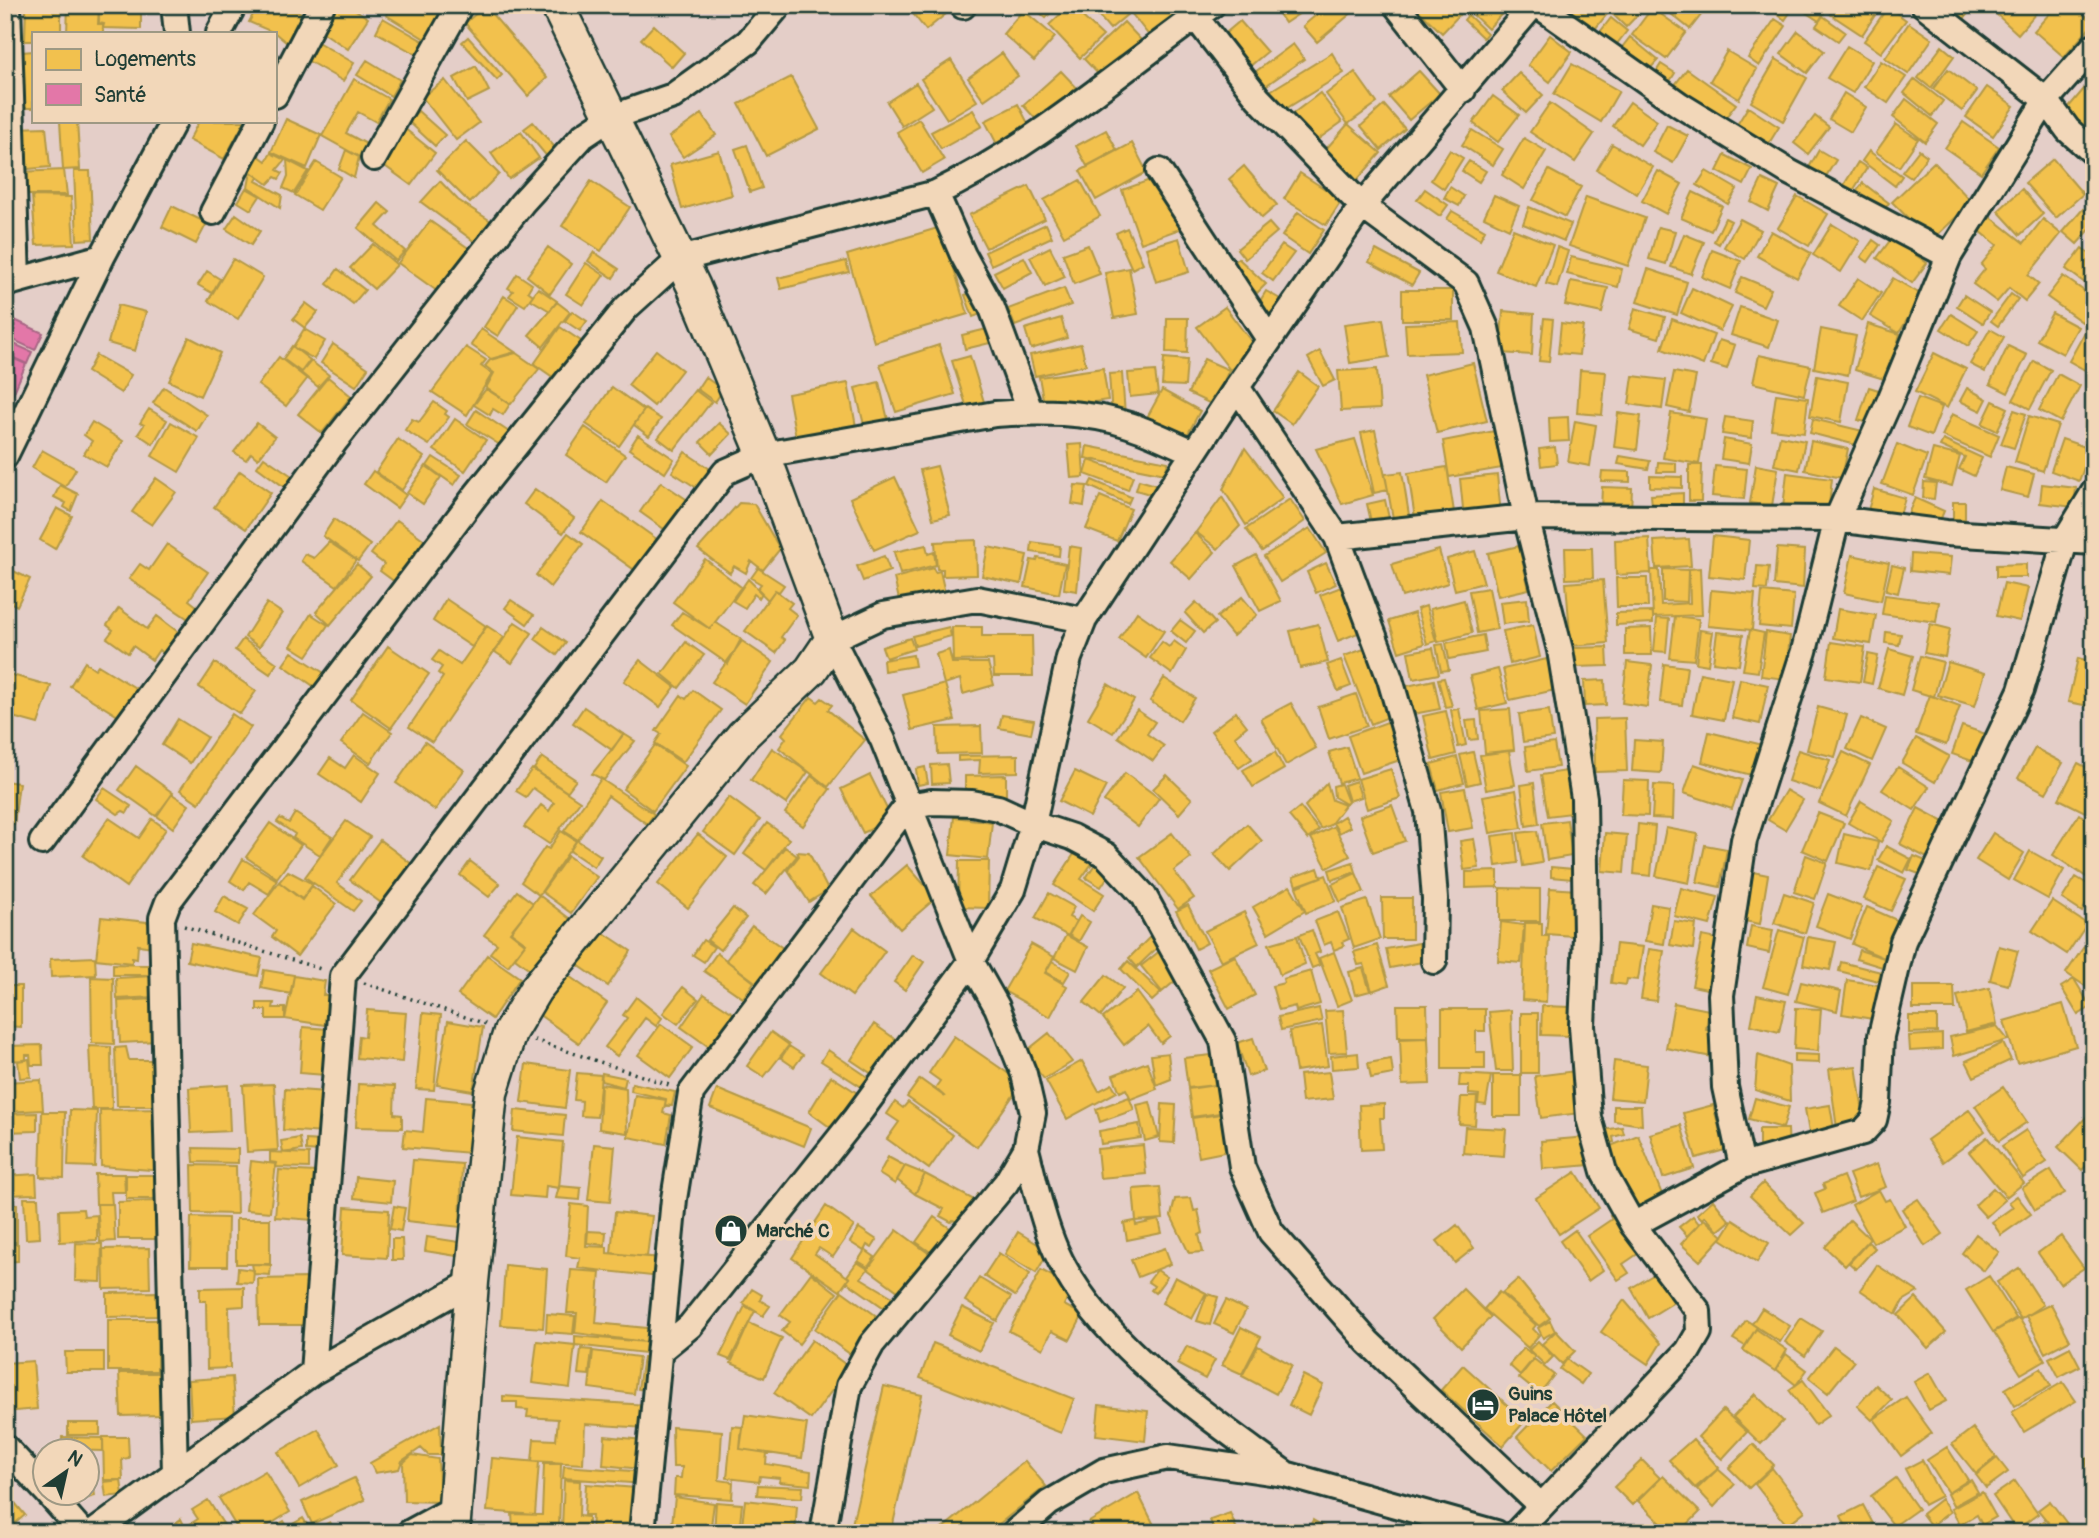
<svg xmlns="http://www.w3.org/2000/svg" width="2099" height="1538" font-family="Pangolin,sans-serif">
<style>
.homes{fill:#f2c14e;stroke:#b39946;stroke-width:2}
.health{fill:#e377a8;stroke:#a86685;stroke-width:2}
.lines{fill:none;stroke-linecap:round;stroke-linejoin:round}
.minor-casing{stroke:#1f3d34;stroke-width:30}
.tertiary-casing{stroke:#1f3d34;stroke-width:37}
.path{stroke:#1f3d34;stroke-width:3.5;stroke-dasharray:2 5;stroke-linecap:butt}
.minor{stroke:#f2d7b9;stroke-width:24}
.tertiary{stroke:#f2d7b9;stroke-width:32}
.labels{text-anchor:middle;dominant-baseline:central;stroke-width:7;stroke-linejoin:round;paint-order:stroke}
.poi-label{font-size:19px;font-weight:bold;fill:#1f3d34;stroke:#f2d7b9;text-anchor:start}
</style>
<rect width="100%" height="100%" fill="#e4cec8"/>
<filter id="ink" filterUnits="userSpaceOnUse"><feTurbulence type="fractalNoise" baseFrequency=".0143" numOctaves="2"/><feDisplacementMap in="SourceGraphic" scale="14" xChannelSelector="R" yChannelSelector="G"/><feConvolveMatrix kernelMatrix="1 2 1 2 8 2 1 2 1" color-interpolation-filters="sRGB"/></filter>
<g filter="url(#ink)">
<path class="homes" d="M26,5H61V33H33V41H25Z
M68,5H99L98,24H103V33H67Z
M99,5H141V29L103,28L104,24L99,23Z
M258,5H288L303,14L287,43L275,33L249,22Z
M338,5H348L368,18L348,49L321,31Z
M392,5H438L443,9L425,39L386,15Z
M915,5H949L952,9L926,30L910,10Z
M1031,5H1057L1046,18Z
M1070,5L1103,36L1080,58L1049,25Z
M1094,5H1133L1135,8L1110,29L1092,8Z
M1136,5H1165L1176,18L1151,38L1131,13L1138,7Z
M1273,5H1312L1285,23Z
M1328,5H1351L1355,10L1317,42L1303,26Z
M1413,5H1459L1464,10L1442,33Z
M1473,5H1508L1509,6L1488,29L1468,10Z
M1569,5H1598L1608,13L1591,34L1564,11Z
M1603,5H1644L1645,7L1626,27Z
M1669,5H1709L1690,29L1666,10Z
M1765,5H1795L1785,20Z
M1801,5H1829L1819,21L1799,8Z
M1836,5H1880L1881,6L1862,35L1830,14Z
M1937,5H1974L1961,23Z
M2002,5H2043L2018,34L1995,13Z
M2057,5H2074L2094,23L2064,57L2034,31Z
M485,6L547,78L528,96L465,23Z
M1888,7L1906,20L1881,53L1864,41Z
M1652,8L1686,32L1666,59L1632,35Z
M1023,10L1055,37L1034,61L1003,34Z
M1468,15L1487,33L1483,38L1464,20Z
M1823,16L1845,32L1838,41L1816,26Z
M383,18L428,44L421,57L376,32Z
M1611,18L1627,31L1616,45L1600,32Z
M1775,19L1786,26L1759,66L1748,58Z
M1240,21L1267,52L1249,67L1222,36Z
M1124,22L1142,41L1102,78L1084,59Z
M1909,23L1932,39L1908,74L1885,58Z
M654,25L684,53L672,67L641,39Z
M1798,31L1824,51L1807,73L1781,54Z
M1550,35L1572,52L1550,82L1528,65Z
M468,37L502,75L497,80L462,42Z
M1630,37L1658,60L1647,72L1620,50Z
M314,40L354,63L343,81L303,58Z
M1293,44L1304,59L1261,89L1251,75Z
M1847,46L1872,61L1853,93L1827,78Z
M1942,46L1954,56L1931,88L1918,78Z
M33,51V108H25L22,52Z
M1727,51L1757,69L1739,99L1710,81Z
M1002,53L1018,76L984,100L968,78Z
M1332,53L1344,73L1282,111L1270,91Z
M1776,59L1807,78L1783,121L1751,102Z
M367,60L400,80L391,96L357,75Z
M951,60L977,101L947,119L921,79Z
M1881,61L1906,77L1888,103L1864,87Z
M1572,64L1619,91L1601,122L1554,94Z
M1661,64L1675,73L1670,81L1656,72Z
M476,66L489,91L467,102L454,78Z
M1687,69L1736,104L1723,121L1674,86Z
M1948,69L1977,91L1962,111L1933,89Z
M1061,71L1080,91L1042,126L1023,105Z
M1419,71L1440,94L1409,120L1389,97Z
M1355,72L1377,103L1348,124L1326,94Z
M1519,73L1543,95L1526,113L1502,91Z
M791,77L819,129L766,156L739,104Z
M354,79L389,99L376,122L358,112L346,133L372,147L365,160L322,136Z
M1915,79L1943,101L1932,116L1904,93Z
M445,80L479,123L456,140L422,97Z
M916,83L932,107L902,126L887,102Z
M2089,83L2094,87V123L2084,135L2062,115Z
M1987,87L2014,106L1993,136L1966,117Z
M1320,93L1342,122L1313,143L1291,115Z
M1844,93L1866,107L1851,132L1829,119Z
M1493,96L1519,115L1498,142L1473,123Z
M1906,99L1938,124L1925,142L1893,117Z
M1630,102L1657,121L1640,145L1613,126Z
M1550,103L1594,134L1575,162L1530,132Z
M1018,104L1033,133L1000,150L985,121Z
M1384,105L1405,129L1381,150L1361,126Z
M1748,107L1779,127L1766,148L1735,128Z
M973,110L982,126L941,149L931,132Z
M418,111L445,135L435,146L408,121Z
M702,114L716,135L683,157L669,137Z
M1815,116L1829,127L1808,154L1794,143Z
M286,119L321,135L307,168L271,152Z
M919,119L944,160L922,173L897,132Z
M60,121H77L80,169L63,170Z
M199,121H245L224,159L189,140Z
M533,122L558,151L549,159L524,129Z
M1963,122L1999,147L1981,173L1945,148Z
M1348,124L1381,153L1352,186L1319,157Z
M1896,124L1918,139L1899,167L1876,152Z
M1667,125L1688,136L1673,163L1653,152Z
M46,127L50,167L17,170L15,128Z
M404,128L435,153L411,185L378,161Z
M1106,130L1117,150L1087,166L1076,146Z
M1472,130L1503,149L1493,165L1462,145Z
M521,132L539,158L509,179L491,153Z
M1524,138L1546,151L1524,189L1502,175Z
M466,141L499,174L470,203L437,170Z
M1132,143L1147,172L1096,200L1080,171Z
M1612,144L1653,167L1637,194L1597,170Z
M747,145L762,188L750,192L735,149Z
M346,150L359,157L354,178L339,169Z
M1450,150L1463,158L1444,189L1431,180Z
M1819,150L1836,160L1823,181L1807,171Z
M1919,150L1927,156L1911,178L1902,172Z
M719,151L732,195L682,209L670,165Z
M1869,151L1902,176L1895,186L1862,161Z
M271,153L285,160L277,170L283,173L279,179L275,177L268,184L250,171L259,156L266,161Z
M1725,155L1752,169L1744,185L1717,171Z
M2053,159L2083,194L2056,218L2025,183Z
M287,160L308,171L294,193L283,188L288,176Z
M1469,161L1486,171L1479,182L1462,171Z
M316,162L341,177L320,210L295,195Z
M1858,162L1867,168L1851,194L1842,188Z
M1934,162L1972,202L1931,241L1892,202Z
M1244,166L1277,205L1262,218L1229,179Z
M64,170L67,195H23L19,172Z
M1549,170L1581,187L1565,217L1533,200Z
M74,171H90L93,239L77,240Z
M1658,171L1682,184L1666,214L1642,201Z
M1706,171L1737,189L1728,204L1697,185Z
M251,172L258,177L256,181L282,195L280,208L248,187Z
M1300,173L1342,200L1326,225L1284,199Z
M1161,176L1180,229L1141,243L1122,190Z
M1762,179L1779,187L1768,211L1751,202Z
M1080,180L1100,216L1064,236L1044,200Z
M440,181L458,200L494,223L479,245L421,202Z
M591,181L630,207L601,251L562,226Z
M1863,183L1889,203L1880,215L1854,195Z
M1029,186L1045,219L986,248L969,215Z
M1450,187L1464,196L1459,206L1444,198Z
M246,188L260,196L251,210L238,202Z
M1425,189L1448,205L1440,216L1417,200Z
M2022,189L2043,214L2020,235L1998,211Z
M1693,192L1722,206L1711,231L1681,218Z
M1494,195L1519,206L1509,229L1484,217Z
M32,196L71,197L74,244L36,245Z
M1797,196L1828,214L1809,246L1778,228Z
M1586,197L1645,218L1628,266L1569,246Z
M379,203L390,212L377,226L405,251L396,261L358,228Z
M172,206L207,223L196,244L162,227Z
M1529,207L1571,224L1564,241L1523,224Z
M2083,209L2094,218V225L2077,244L2063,232Z
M1452,211L1485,230L1480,239L1447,219Z
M1298,212L1324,230L1308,254L1282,236Z
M236,214L260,231L251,245L226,229Z
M1991,217L2024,243L2043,219L2061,234L2028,275L2039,284L2025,301L2009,288L1997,302L1973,284L1985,269L1981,265L1997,245L1980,231Z
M1725,218L1731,221L1719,244L1714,241Z
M1740,219L1761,230L1745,259L1724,247Z
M430,221L474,252L441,294L398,263Z
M1269,223L1277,232L1245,259L1237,249Z
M1046,224L1052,237L991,265L985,252Z
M1832,224L1860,241L1841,272L1813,255Z
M941,227L968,314L874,342L847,255Z
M1658,227L1675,231L1666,264L1649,259Z
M1127,228L1143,263L1132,269L1116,233Z
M1513,229L1553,245L1536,287L1496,271Z
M1771,231L1811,253L1797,278L1757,256Z
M1684,234L1704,242L1691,274L1671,267Z
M1179,238L1189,272L1156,282L1146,248Z
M1892,238L1927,263L1912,283L1877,258Z
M1873,240L1880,245L1868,262L1861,257Z
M373,244L397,265L374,289L350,268Z
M1088,245L1100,274L1074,284L1063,254Z
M1282,245L1294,253L1273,281L1262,273Z
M548,247L571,264L550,294L527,276Z
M1050,247L1065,277L1045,286L1030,257Z
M1557,247L1568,251L1557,287L1546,284Z
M2082,248L2094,257L2093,289L2066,269Z
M1376,250L1419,273L1412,285L1369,262Z
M1712,250L1741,261L1730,289L1702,277Z
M594,252L619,269L613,278L588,261Z
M1024,257L1032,272L1003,288L994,272Z
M1571,257L1622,269L1618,287L1567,274Z
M1238,258L1266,284L1257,293L1230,267Z
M233,259L263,277L238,319L208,301Z
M846,261L849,272L781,289L778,278Z
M586,263L604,275L583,305L566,294Z
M1129,268L1138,314L1114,318L1105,273Z
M338,269L365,290L353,304L327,284Z
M1648,269L1687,282L1677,315L1637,302Z
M207,271L220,279L212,293L198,285Z
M517,274L532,284L528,291L533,295L525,306L509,296L513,291L508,288Z
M2063,276L2094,298V305L2082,322L2047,297Z
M1742,277L1771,289L1763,306L1735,293Z
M1858,278L1881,293L1862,321L1839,306Z
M1893,278L1922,295L1899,333L1870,316Z
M1571,281L1608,288L1602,313L1565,305Z
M538,288L557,301L550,311L530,299Z
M1064,288L1071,305L1015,326L1008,309Z
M1692,288L1732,307L1720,331L1681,313Z
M981,290L989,311L973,317L965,295Z
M1402,290H1453V320H1402Z
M1266,291L1282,300L1273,315L1257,306Z
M2011,294L2018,299L1998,326L1991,321Z
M1964,295L1990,312L1983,323L1957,306Z
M504,296L518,305L498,336L484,327Z
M557,302L570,312L543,347L529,335Z
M306,303L318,312L305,328L293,319Z
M118,305L146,312L135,351L108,343Z
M1225,307L1257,349L1230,370L1197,327Z
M1740,307L1778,320L1769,347L1731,335Z
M1635,308L1665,317L1659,338L1629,329Z
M572,311L587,321L580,331L565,321Z
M1503,311L1534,314L1532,355L1500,353Z
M2052,313L2078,327L2063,354L2037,340Z
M1951,314L1978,331L1968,346L1941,329Z
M1061,318L1067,338L1031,349L1025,329Z
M1167,318H1188L1187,353L1166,352Z
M1544,318L1553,319L1549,362L1539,361Z
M1383,319L1389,357L1350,363L1344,324Z
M1672,319L1714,335L1703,365L1662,349Z
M1460,322L1462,352L1407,354L1405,324Z
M1561,323L1583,326L1579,355L1558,353Z
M1868,324L1900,334L1887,380L1855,370Z
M560,327L587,345L560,382L534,364Z
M304,329L325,341L314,359L293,347Z
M481,329L515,352L491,359L471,345Z
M987,329L990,343L965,349L962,335Z
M1821,329L1856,336L1848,375L1814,368Z
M1990,329L2004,337L1985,372L1970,364Z
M2086,330L2094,334V375L2069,361Z
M189,337L220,353L200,396L169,381Z
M1719,340L1735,345L1727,369L1711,364Z
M333,344L368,368L356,386L321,363Z
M1081,344L1086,365L1035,376L1030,355Z
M939,345L955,394L896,412L880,364Z
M292,346L310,360L301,372L283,359Z
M2008,346L2027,355L2008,393L1990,384Z
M466,347L486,360L481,366L492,374L467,415L432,392Z
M656,350L682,370L654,406L628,385Z
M1320,351L1335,380L1323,386L1308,358Z
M516,353L539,369L511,404L486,388L494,373L485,366L490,360Z
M1934,353L1966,369L1947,408L1915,392Z
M96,355L131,375L121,393L87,372Z
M1759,355L1811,366L1804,395L1753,383Z
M970,356L984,402L967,408L952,361Z
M279,357L307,379L286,406L258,385Z
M1164,358L1187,360L1185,386L1162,385Z
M1204,359L1229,370L1213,405L1188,393Z
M311,361L329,375L318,387L301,373Z
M2034,361L2051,370L2030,409L2013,400Z
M1473,363L1487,421L1437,433L1423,375Z
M1103,368L1108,400L1045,409L1039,377Z
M1377,369L1380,409L1341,411L1338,371Z
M1580,370L1606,372L1602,415L1577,413Z
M1155,371L1158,394L1130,397L1128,373Z
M1299,372L1318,386L1292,424L1273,411Z
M1674,372L1696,376L1689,412L1667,407Z
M1122,373L1125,415L1112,416L1109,374Z
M2058,374L2080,386L2061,422L2039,410Z
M1633,376L1666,380L1662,409L1629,404Z
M1817,376L1848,382L1841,422L1810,416Z
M328,377L351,396L322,433L298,414Z
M705,377L723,390L715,402L697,389Z
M879,382L889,424L865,429L855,388Z
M848,383L857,432L797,443L788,394Z
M164,387L207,415L197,431L153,403Z
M612,387L644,410L619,446L586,424Z
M1869,387L1885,392L1874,425L1858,420Z
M1967,388L1987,399L1981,411L1960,401Z
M486,389L510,404L503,415L493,409L490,415L474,405Z
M695,390L711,402L674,450L658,438Z
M1162,390L1200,411L1183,443L1144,423Z
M1776,394L1808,398L1804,433L1771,429Z
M1918,398L1942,407L1931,436L1907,427Z
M1993,401L2008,408L1997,431L1982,424Z
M434,402L447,411L445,414L449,417L429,445L405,430L412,419L419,422Z
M149,409L167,420L153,444L138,434L144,425L140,423Z
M645,409L661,419L649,436L634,425Z
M476,410L512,434L503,447L467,424Z
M2014,410L2026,414L2014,448L2001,444Z
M1618,413L1641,416L1637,450L1614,447Z
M1671,413L1706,419L1699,464L1663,458Z
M1952,414L1999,435L1990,457L1942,436Z
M2029,416L2058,425L2043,471L2015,462Z
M1568,417L1569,441L1550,442L1549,418Z
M1725,417L1753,421L1751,438L1722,434Z
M455,419L486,440L465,471L434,450Z
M1813,419L1867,432L1864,447L1810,433Z
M1575,421L1596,425L1590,466L1568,462Z
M92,422L123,441L107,467L84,454L92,441L84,435Z
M171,422L199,438L179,472L152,456Z
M257,423L275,437L258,459L251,453L246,460L234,452Z
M719,423L731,434L712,454L700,442Z
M585,427L625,455L606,482L566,455Z
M1375,430L1388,490L1374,493L1361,433Z
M1495,431L1502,468L1449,477L1443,441Z
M638,435L674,459L665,473L629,449Z
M1780,436L1805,441L1799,470L1774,465Z
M398,439L424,457L402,490L376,472Z
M1355,439L1373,495L1342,504L1316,449Z
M1724,439L1752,444L1749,463L1721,459Z
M2062,439L2091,449L2079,481L2051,471Z
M1943,440L1982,458L1974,476L1959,469L1965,457L1940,446Z
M1811,441L1848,449L1842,478L1805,470Z
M1082,444L1084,477L1071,478L1068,445Z
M1897,444L1927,456L1913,495L1882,484Z
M1087,446L1168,462L1165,474L1085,458Z
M1555,447L1557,464L1541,466L1539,449Z
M1245,448L1283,498L1246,525L1223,489Z
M1933,449L1960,456L1952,486L1925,479Z
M42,450L76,469L65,487L32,468Z
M685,452L713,471L700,490L672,472Z
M1620,456L1650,461L1648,469L1618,464Z
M264,457L295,478L287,489L257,467Z
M433,457L461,475L454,485L427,466Z
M1089,460L1133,476L1128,490L1085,474Z
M1658,462L1676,463V472H1657Z
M1689,465H1702L1701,501H1689Z
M1756,465L1778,469L1772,506L1750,503Z
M426,466L441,477L423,504L407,493Z
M937,466L950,515L933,519L920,470Z
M1715,466L1747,469L1744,499L1712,496Z
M1447,467L1454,512L1415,518L1408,473Z
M2006,467L2034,474L2028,497L2000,490Z
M240,471L271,493L246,529L214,507Z
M373,471L406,495L397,508L364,484Z
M1602,471L1630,472V482L1601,481Z
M1402,472L1410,521L1394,524L1385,474Z
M1787,473L1832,479L1828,513L1783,507Z
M1497,475L1501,514L1464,518L1460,479Z
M1650,476L1682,477V488L1650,487Z
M895,477L920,530L874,550L850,498Z
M156,478L176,492L152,525L132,512Z
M1092,480L1131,497L1128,504L1089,486Z
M1139,480L1159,486L1156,496L1136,490Z
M661,482L692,503L671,534L640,512Z
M1924,482L1936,483L1934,499L1923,498Z
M2042,484L2076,488L2074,507L2040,503Z
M60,485L78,494L71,511L64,507L66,503L54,497Z
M1075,485L1087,486L1084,506L1072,504Z
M1602,487L1632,488L1631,511L1601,510Z
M535,489L574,518L563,533L524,504Z
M1874,489L1905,498L1898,522L1867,514Z
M1683,493V504L1652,506L1651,495Z
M1100,496L1131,509L1117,541L1086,529Z
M1222,497L1240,526L1218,549L1196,532Z
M1915,498L1944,511L1937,528L1907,516Z
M1290,499L1305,521L1262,551L1246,529Z
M1385,500L1390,523L1372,526L1367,504Z
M603,501L658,540L636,571L581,532Z
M1953,502H1965V519H1953Z
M739,503L754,504L780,549L763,570L751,561L746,573L734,566L730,573L698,549Z
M57,508L72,516L55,549L40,540Z
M334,519L370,545L358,561L323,536Z
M397,520L426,541L395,582L380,571L384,564L371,554Z
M1310,528L1326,553L1280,582L1264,556Z
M568,533L583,544L550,587L536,575Z
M1195,533L1215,552L1191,579L1170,561Z
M1713,536L1749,540L1745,580L1709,576Z
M1649,538L1651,573L1616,575L1615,540Z
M1689,539L1691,566L1656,568L1654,541Z
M976,540L977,575L943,576V569H937L935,542Z
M329,542L356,560L337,586L301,561L305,554L314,558Z
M1032,542L1060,546L1059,556L1031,552Z
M167,544L208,572L189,600L198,607L190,620L129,579L140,564L149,570Z
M926,545L928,554L934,552L936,565L900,574L894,552Z
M1069,546L1081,548L1077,591L1064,589Z
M1519,546L1529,589L1498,596L1488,553Z
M988,547L1027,555L1021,584L982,576Z
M1565,548H1592L1593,578L1566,579Z
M1777,548L1805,550L1803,588L1774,585Z
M1439,550L1448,583L1402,597L1392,564Z
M1475,551L1484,583L1455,590L1447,559Z
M1911,554L1951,557L1949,575L1910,571Z
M1256,555L1281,601L1260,611L1236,566Z
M1852,555L1889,563L1881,601L1844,593Z
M884,556L890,571L863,581L857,566Z
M1038,558L1065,564L1059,594L1025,587L1031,560L1037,561Z
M705,559L741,587L710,629L673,602Z
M1326,563L1336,584L1316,593L1307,572Z
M357,564L371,576L330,625L316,612Z
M2026,564V577H1996V565Z
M1892,565L1904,568L1898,593L1886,590Z
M1757,566L1769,567L1767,590L1755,589Z
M5,567L30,579L17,606L5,600Z
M758,568L784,585L779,592L775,590L768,600L757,589L761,584L751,578Z
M933,568L935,572L940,571L945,593L900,604L894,578Z
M1700,568L1702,615L1653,617L1651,570H1659L1661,605L1690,603L1689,569Z
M1663,569L1688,570L1687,602L1663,601Z
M1616,578H1647L1648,607H1617Z
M748,579L762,593L759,598L754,594L745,608L733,601Z
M1603,580L1608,643L1571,646L1566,583Z
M2004,583L2028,588L2020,621L1996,616Z
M2089,585H2094V620H2087Z
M1341,587L1358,633L1338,641L1320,595Z
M1489,588L1497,629L1477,633L1469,591Z
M775,590L792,603L788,608L797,615L781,637L785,640L776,653L745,631Z
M1711,590L1755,594L1752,630L1708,626Z
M1762,592L1794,595L1791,629L1759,626Z
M1885,595L1939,602L1936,622L1882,614Z
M1242,597L1257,615L1233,636L1217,617Z
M446,599L486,626L472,647L433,621Z
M1527,599L1529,621L1503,624L1500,602Z
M511,600L534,615L527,624L505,608Z
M1464,600L1472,633L1438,642L1430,609Z
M1196,602L1215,623L1203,633L1185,613Z
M267,603L282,613L259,647L245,637Z
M1426,606L1436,641L1427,644L1417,609Z
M119,608L147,629L157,616L182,635L167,656L159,650L152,660L133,646L128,653L107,638L113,630L107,625Z
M1838,609L1876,615L1871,644L1833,638Z
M682,612L710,629L715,622L741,639L728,664L672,625Z
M1137,612L1164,631L1146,658L1119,639Z
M1653,612V623L1616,625V613Z
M1414,613L1424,644L1399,652L1389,621Z
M311,614L328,625L307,656L291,646Z
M1675,616L1699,619L1694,660L1670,658Z
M1657,618L1669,619L1666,652L1654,651Z
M1180,620L1195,631L1186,643L1171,631Z
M515,622L532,633L512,663L495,652Z
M1318,624L1328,662L1300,668L1290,631Z
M1930,624L1950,629L1945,657L1924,653Z
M1533,625L1540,657L1510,664L1503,631Z
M487,626L504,637L432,742L409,727L443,677L438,673L442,667L432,660L439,651L460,665Z
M543,627L566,643L557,655L535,639Z
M949,627L951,636L915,646L912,636Z
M952,627H982V636H1032L1033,676H994L993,660L953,661Z
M1651,628L1652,655H1625V629Z
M1700,630L1713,632L1708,665L1696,663Z
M1750,630L1764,633L1758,672L1743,670Z
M1717,632L1743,635L1739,665L1713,662Z
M1766,632L1790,636L1785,679L1761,676Z
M1886,632L1901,634L1899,645L1885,643Z
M1483,635L1486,652L1449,659L1446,643Z
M910,638L914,649L886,658L882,647Z
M243,639L277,663L270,674L235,650Z
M742,641L773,662L745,704L712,682Z
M1174,641L1186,650L1172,674L1150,658L1162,642L1169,647Z
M686,642L704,655L679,688L662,674Z
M1831,642L1865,647L1860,682L1826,677Z
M1443,644L1449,670L1441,671L1436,645Z
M388,646L429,674L391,728L351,700Z
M1607,647L1608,666L1575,667L1574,648Z
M1433,648L1439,674L1413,679L1408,652Z
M1364,649L1391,716L1371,724L1344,656Z
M1889,649L1913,656L1902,695L1878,688Z
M949,650L952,663H988L994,685L963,694L960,679L944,684L936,654Z
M292,652L324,673L315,687L283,665Z
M1868,654L1878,656L1872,684L1863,682Z
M913,655L915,666L884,671L883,660Z
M1920,656L1943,662L1934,697L1911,690Z
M2078,658L2094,662V707L2068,702Z
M1547,659L1555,690L1510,700L1503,669Z
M640,660L675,687L660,707L624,681Z
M1341,660L1351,686L1338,691L1327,665Z
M85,662L95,669L98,665L137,689L133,694L140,698L126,721L70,686Z
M1627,662L1652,665L1647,707L1622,703Z
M1948,662L1985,673L1975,706L1938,695Z
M215,663L256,691L240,714L199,687Z
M1664,664L1687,667L1682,705L1660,702Z
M1498,669L1507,703L1478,710L1470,676Z
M5,673L51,686L38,724L5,715Z
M1700,673L1732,679L1724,720L1692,714Z
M1164,678L1195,698L1180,721L1150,701Z
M1444,678L1452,706L1445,707L1438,679Z
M1740,679L1768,685L1760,724L1732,718Z
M1434,680L1440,709L1413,714L1407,686Z
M1605,680L1606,705L1585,706L1584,681Z
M945,684L955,720L912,730L903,695Z
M1108,684L1134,700L1113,733L1088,718Z
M693,690L721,710L683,762L655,743L661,734L656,731L681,695L686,699Z
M1356,694L1367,726L1329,739L1318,707Z
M1930,695L1960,706L1946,745L1916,734Z
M811,697L818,702L822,698L832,705L828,710L865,740L828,787L779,748L786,738L782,734Z
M1291,703L1316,748L1286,765L1261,719Z
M584,707L623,734L612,750L573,723Z
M1818,707L1847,715L1835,757L1807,750Z
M1459,709L1466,745L1458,747L1451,710Z
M1510,709L1514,750L1485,753L1481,711Z
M1137,710L1155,722L1147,734L1164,746L1153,761L1118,737Z
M1549,710L1553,738L1523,742L1519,714Z
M1446,711L1456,754L1433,760L1423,716Z
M363,712L392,732L370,763L341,743Z
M1236,712L1247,726L1235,736L1252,759L1239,768L1211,731Z
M232,714L251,727L199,803L180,790Z
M1002,715L1034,720L1031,734L999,728Z
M1625,718L1627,771L1595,772L1594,719Z
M1861,718L1886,729L1872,761L1847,749Z
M178,719L207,737L190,763L162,745Z
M1476,720L1478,739L1469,740L1466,721Z
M1390,721L1403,759L1361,773L1348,736Z
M981,726L982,753L938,754L937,727Z
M1962,726L1992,736L1981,764L1952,754Z
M1709,732L1763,745L1755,776L1702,762Z
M624,734L635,741L604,780L592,774Z
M1916,738L1949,756L1935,782L1902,763Z
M1634,740L1663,742L1661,773L1632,771Z
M425,742L464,770L435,810L396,783Z
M1554,743L1558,767L1528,771L1525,747Z
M655,745L686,766L653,811L623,789Z
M1347,747L1357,778L1339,783L1329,752Z
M772,748L808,772L786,804L751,780Z
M2035,748L2063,763L2046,793L2018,778Z
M1798,750L1830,760L1820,791L1788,781Z
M1509,751L1515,785L1486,790L1480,755Z
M1275,752L1284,769L1253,787L1243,770Z
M1473,752L1480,782L1467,785L1460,755Z
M1843,752L1870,765L1846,816L1819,803Z
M354,755L380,773L361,802L319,774L330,758L345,768Z
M1018,755V772L979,773L980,760L958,761V756Z
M542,757L576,780L567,792L534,769Z
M1457,757L1464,783L1438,790L1431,764Z
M2078,763L2094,771V809L2091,815L2059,799Z
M947,764L949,783L932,784L931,765Z
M1694,764L1742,780L1732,809L1684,793Z
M136,766L173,793L156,816L119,790Z
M925,767L928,783L918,785L916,769Z
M1898,767L1929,787L1914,810L1882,790Z
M532,769L580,801L549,844L524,827L541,805L549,811L554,803L533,788L526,797L516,791Z
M1391,769L1400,798L1367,809L1358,779Z
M1075,771L1106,786L1090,817L1059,801Z
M1566,771L1572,813L1548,816L1541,775Z
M1125,773L1159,798L1138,827L1104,801Z
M870,775L892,819L863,833L841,789Z
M1006,775V796L965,797V776Z
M1167,775L1192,799L1179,814L1153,789Z
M811,776L830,789L803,826L785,813Z
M601,779L654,814L647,824L608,796L578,840L564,831Z
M1623,780L1649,781L1648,816L1621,815Z
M5,781L19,783L14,824L5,823Z
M1356,781L1361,797L1349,801L1344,785Z
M1327,783L1332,800L1345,805L1330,825L1321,829L1305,806Z
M1534,783L1539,824L1526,826L1521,785Z
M1341,784L1348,802L1346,804L1334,797L1333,786Z
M1654,785L1674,786L1673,819L1652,818Z
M104,788L131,806L127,813L123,811L118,814L96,799Z
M1465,788L1473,828L1448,832L1441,792Z
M1516,790L1522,828L1490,833L1483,796Z
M1786,790L1803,800L1785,830L1768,820Z
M172,794L189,805L173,828L157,816Z
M729,797L760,820L735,855L703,832Z
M1861,801L1894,821L1881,842L1848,823Z
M1392,805L1405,841L1373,852L1360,816Z
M1300,807L1319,830L1308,839L1289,816Z
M1918,808L1948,824L1929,859L1900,844Z
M295,813L332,837L320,855L293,838L295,834L277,822L280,818L289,823Z
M1818,813L1844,823L1828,861L1802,850Z
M2079,814L2094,823V869L2088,878L2053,855Z
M1344,816L1350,827L1339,833L1333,823Z
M954,817L992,822L988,859L950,855Z
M109,818L139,838L152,819L166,829L126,887L83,856Z
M1567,820L1572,856L1547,860L1542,823Z
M346,821L370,837L337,883L361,901L353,911L305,877Z
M270,823L301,845L277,878L246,857Z
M767,823L789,839L766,870L744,854Z
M1247,824L1262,841L1230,871L1214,854Z
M1638,824L1655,826L1651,876L1634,874Z
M1334,826L1350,856L1327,868L1311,838Z
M1666,828L1698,834L1689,883L1656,876Z
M561,831L576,841L539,895L521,882L545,847L549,849Z
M1537,831L1542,863L1523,866L1518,833Z
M1172,833L1191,858L1174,871L1194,898L1178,909L1139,857Z
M1515,833L1518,863L1496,866L1492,836Z
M1605,833L1627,835L1624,873L1602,871Z
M1993,833L2024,853L2008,880L1976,860Z
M698,834L727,857L688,908L658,884Z
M1844,834L1878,842L1871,871L1838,863Z
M1474,839L1479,868L1464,870L1460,841Z
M380,840L413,865L384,905L350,880Z
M577,840L601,856L594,867L570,851Z
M1705,845L1727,849L1720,887L1697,882Z
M1886,846L1911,859L1904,873L1878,860Z
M785,847L797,856L766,894L754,885Z
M1076,851L1093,862L1081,879L1104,894L1093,911L1054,885Z
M2030,851L2064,870L2048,899L2014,880Z
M797,852L809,853L828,890L809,902L788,870L799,856Z
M1806,855L1827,863L1815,899L1794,892Z
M568,856L597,877L571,913L542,892Z
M1914,856L1928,862L1922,875L1908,870Z
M243,859L277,880L269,894L249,882L244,890L230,881Z
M470,861L500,884L489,897L460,875Z
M959,861H989L988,908L958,907Z
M1353,862L1356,872L1332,880L1329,870Z
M1095,864L1110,873L1101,887L1086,878Z
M907,865L936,898L900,929L871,896Z
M1551,867L1573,869L1572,879L1551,877Z
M1878,867L1906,879L1891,911L1864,899Z
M1318,868L1321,877L1296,886L1293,877Z
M288,871L313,884L302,899L279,882Z
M1498,871V887L1466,888V872Z
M1753,872L1768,875L1760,924L1744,921Z
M1356,873L1364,892L1340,902L1332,884Z
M1326,875L1336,901L1306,913L1296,887Z
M2076,877L2094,888L2082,912L2062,899Z
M279,882L302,900L312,886L336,904L297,956L272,937L276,931L254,915Z
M1290,886L1305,911L1268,933L1253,907Z
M1500,888L1540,889V921H1500Z
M1550,888L1576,890L1573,936L1546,934Z
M1681,888L1718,897L1710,925L1674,916Z
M517,891L533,903L510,932L525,944L508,966L490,953L497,944L484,935Z
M10,893L12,933H5V894Z
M1049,893L1074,907L1069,917L1076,921L1068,936L1035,918Z
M1784,893L1814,903L1805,933L1774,923Z
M1828,894L1862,907L1850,939L1816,926Z
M539,895L570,919L531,970L515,958L526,943L511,932Z
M224,896L248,909L238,925L215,912Z
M1382,898H1412V939H1383Z
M1367,900L1380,939L1354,948L1342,908Z
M2052,901L2087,924L2067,954L2032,931Z
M1651,904L1669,907L1664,944L1645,941Z
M1188,905L1207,943L1196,949L1176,911Z
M1867,907L1899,921L1884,958L1852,944Z
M733,908L746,918L720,950L707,940Z
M1244,912L1259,943L1221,961L1205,931Z
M1338,912L1349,939L1342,942L1344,946L1334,950L1331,942L1324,945L1315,921Z
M1080,916L1090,922L1079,941L1069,935Z
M101,917L156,923L153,947L138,945L137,959L132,958V963L96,959Z
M1674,921L1696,924L1693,949L1670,945Z
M1501,922L1524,925L1521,963L1498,961Z
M1525,923H1542V936H1549L1546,1002L1522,1000Z
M752,926L784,949L758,984L726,960Z
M1751,926L1773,930L1769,953L1747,948Z
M854,928L885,951L852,996L821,973Z
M1312,930L1320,952L1315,954L1320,965L1312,968L1299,935Z
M1779,930L1804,937L1788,994L1763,987Z
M601,931L631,951L608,986L578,965Z
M1066,935L1088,947L1077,970L1054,958Z
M1151,936L1160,945L1137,967L1129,958Z
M1297,936L1305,964L1280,975L1269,944Z
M1702,936L1722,940L1712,990L1692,986Z
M1808,937L1836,942L1830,970L1803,965Z
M2090,938L2094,941V992L2066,973Z
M703,940L714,947L704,962L693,955Z
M191,943L262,958L258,976L187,961Z
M1419,943L1422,962L1390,968L1386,949Z
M1031,944L1054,957L1045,973L1067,986L1050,1017L1004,991Z
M1616,944L1643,947L1638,980L1627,979L1626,985L1611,983Z
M1377,945L1389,985L1372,991L1364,964L1358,965L1354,952Z
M1999,946L2018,951L2008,985L1990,980Z
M1649,949L1664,951L1656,1001L1641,999Z
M1161,950L1181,976L1162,992L1141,966Z
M1859,950L1884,958L1882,967L1856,959Z
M1334,952L1352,1000L1337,1006L1319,958Z
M717,953L754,982L743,998L704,971Z
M487,955L520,978L492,1019L458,995Z
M913,955L924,962L905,990L894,982Z
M1235,956L1255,995L1229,1009L1208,969Z
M95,957L96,975L51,977L50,959Z
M1052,961L1070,972L1064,982L1046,972Z
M1128,961L1161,993L1152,1001L1121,969Z
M1841,962L1881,972L1878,981L1839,971Z
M113,964L149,965V975H113Z
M1363,968L1370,991L1355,995L1349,972Z
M264,970L294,975L291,994L261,988Z
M1311,971L1320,1004L1296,1011L1295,1006L1279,1010L1272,986L1284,983L1283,979Z
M566,974L607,1003L579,1043L538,1014Z
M1106,975L1123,988L1101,1016L1084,1002Z
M155,976V997L117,999L116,978Z
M294,976L325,981L323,995H329L325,1025L285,1019Z
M91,977L113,978L114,1044L92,1043Z
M2074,979L2091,1007L2078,1015L2061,987Z
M1847,980L1878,985L1873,1019L1842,1014Z
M1801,982L1841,991L1837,1011L1796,1001Z
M5,986H21V1027L5,1026Z
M1913,986H1954L1955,1009H1913Z
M683,987L698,999L678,1024L663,1013Z
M1989,988L1997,1024L1966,1032L1957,996Z
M1137,992L1170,1036L1161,1043L1148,1026L1124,1045L1103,1018Z
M704,994L736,1015L712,1049L681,1027Z
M1757,995L1786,1001L1779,1032L1751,1025Z
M636,997L662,1018L656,1026L645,1018L617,1056L605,1047L627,1018L623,1015Z
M156,999L158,1041L120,1043L118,1001Z
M257,1003H274L273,1008H285V1019H266V1010H257Z
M1674,1003L1709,1010L1706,1029L1717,1031L1712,1057L1666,1048Z
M2063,1004L2076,1046L2017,1063L2004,1021Z
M1397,1005H1427L1428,1037H1398Z
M1542,1006L1571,1007L1570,1036L1541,1035Z
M1319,1008L1322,1021L1281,1030L1278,1017Z
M1796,1008L1821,1009L1818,1051L1794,1049Z
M1442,1009H1485V1031H1476V1052H1485V1069H1442Z
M367,1010L406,1013L402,1062L357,1058L359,1036L365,1037Z
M1343,1010L1347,1052L1329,1053L1325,1011Z
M1511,1010L1513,1071H1496L1489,1012Z
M423,1013L441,1015L434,1090L416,1089Z
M1521,1013H1538V1073H1521Z
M1909,1016H1937V1032L1909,1033Z
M448,1021L483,1027L473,1091L437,1085Z
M661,1024L693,1047L670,1078L638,1055Z
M874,1024L901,1043L878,1078L851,1060Z
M1322,1025L1328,1066L1296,1071L1289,1031Z
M1997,1026L2008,1040L1954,1056L1950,1037Z
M303,1027L328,1029L325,1075L300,1073Z
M771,1032L789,1045L764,1077L747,1066Z
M1049,1033L1072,1062L1044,1079L1024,1053Z
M1942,1034V1049L1910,1051L1909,1036Z
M954,1036L1022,1083L977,1147L907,1097L920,1079L945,1097L935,1088L940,1081L929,1073Z
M1253,1038L1264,1071L1248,1076L1237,1043Z
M1428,1038L1430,1084L1402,1085L1400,1039Z
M2003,1043L2011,1060L1974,1077L1966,1061Z
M42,1045L43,1065H31L30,1055H26V1060L5,1061V1046Z
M89,1046L111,1047L112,1109H92Z
M789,1046L803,1055L794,1067L781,1058Z
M126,1047L129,1060H156L160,1106H117L115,1048Z
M828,1050L874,1081L868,1091L821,1061Z
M1168,1053L1171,1079L1156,1085L1151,1055Z
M1358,1053L1359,1067L1332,1069L1331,1056Z
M1794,1054L1819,1055V1063L1794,1062Z
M1211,1055L1215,1085L1188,1088L1184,1058Z
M1758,1055L1789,1066L1790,1101L1755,1090Z
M29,1059L31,1077L20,1078L18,1061Z
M1391,1059L1393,1074L1371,1078L1368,1063Z
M1082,1061L1099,1091L1112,1084L1117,1092L1067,1119L1046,1081Z
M1614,1061L1647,1065L1643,1101L1610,1098Z
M1147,1062L1157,1089L1131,1099L1126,1089L1120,1092L1113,1075Z
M526,1064L570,1070L565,1108L521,1102Z
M1856,1066L1865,1125L1837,1129L1829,1069Z
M1575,1071L1580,1113L1541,1118L1535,1076Z
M1329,1072L1333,1099L1302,1102L1299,1075Z
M577,1073L601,1075L597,1117L581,1116L582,1101L574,1100Z
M602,1073L626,1078L624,1087L601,1081Z
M1460,1074L1491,1076L1486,1105L1478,1104L1479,1095L1469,1094V1086H1459Z
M1493,1075H1521V1116H1493Z
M831,1076L862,1096L838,1133L809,1112Z
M41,1080L43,1110L5,1112V1082Z
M632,1083L675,1092L672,1106L665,1105L666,1099L631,1091Z
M274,1084L278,1150L247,1152L243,1085Z
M358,1084L395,1086L394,1114L402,1115V1128L356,1127Z
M601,1084L626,1088L627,1133L599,1129Z
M228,1085L230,1131L191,1133L189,1088Z
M1216,1085L1220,1113L1192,1117L1188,1089Z
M2003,1087L2027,1122L1999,1141L1975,1106Z
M285,1089L326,1092L323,1133L283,1130Z
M717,1089L811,1128L804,1146L710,1108Z
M635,1095L666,1100L663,1113L671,1115L666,1144L628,1137Z
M1129,1097L1134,1110L1100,1122L1096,1109Z
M1461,1097H1477L1475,1125L1459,1124Z
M426,1098L471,1102L470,1153L403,1147L405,1130L423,1132Z
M1755,1098L1789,1107L1783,1128L1749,1119Z
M895,1102L903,1108L908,1102L953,1135L929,1169L887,1139L899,1122L887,1114Z
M1150,1102L1159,1137L1145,1141L1137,1105Z
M1162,1104L1176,1105L1174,1143L1160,1142Z
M1384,1104V1118H1380L1382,1149L1361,1150L1359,1105Z
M1713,1105L1725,1150L1696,1158L1683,1113Z
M1830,1105L1835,1135L1810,1139L1805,1109Z
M1614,1106H1641L1642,1125L1614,1121Z
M164,1109L163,1171L101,1166L100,1110Z
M70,1110L97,1111L95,1167L68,1166Z
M515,1110L565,1115L563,1136L513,1131Z
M1969,1110L1985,1131L1943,1162L1927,1140Z
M42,1112H65L64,1178L40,1177Z
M37,1113V1131L5,1132V1114Z
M1221,1114L1229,1151L1199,1157L1192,1118Z
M2089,1114L2094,1118V1158L2082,1170L2058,1147Z
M1139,1124L1141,1138L1101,1144L1099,1131Z
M1681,1125L1694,1168L1663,1178L1650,1134Z
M1465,1127L1506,1129L1504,1156L1463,1153Z
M1622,1127L1624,1134L1613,1137L1614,1142L1607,1144L1604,1130Z
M1759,1129H1788L1789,1151L1759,1152Z
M2026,1130L2047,1162L2023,1178L2002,1146Z
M1638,1135L1663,1197L1632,1209L1608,1147Z
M5,1136H10L11,1173H5Z
M517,1137L563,1142L559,1188L546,1186L545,1198L511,1195Z
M1587,1137L1590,1165L1543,1169L1541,1141Z
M1987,1137L2024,1183L2006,1197L1969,1152Z
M300,1138L302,1150L283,1153L281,1141Z
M306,1140L321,1141V1152L306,1151Z
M594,1144L615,1146L610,1202L588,1200Z
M1143,1145L1146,1174L1100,1178L1097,1149Z
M193,1148L238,1149V1163L194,1162Z
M270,1152L309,1154V1168L276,1167L277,1163L270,1162Z
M888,1157L905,1166L895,1184L879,1174Z
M413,1160L462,1164L460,1227L407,1221Z
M251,1161L276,1164L270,1212L246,1210Z
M1877,1164L1886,1187L1858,1197L1849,1174Z
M192,1165L236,1166L237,1214L193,1213Z
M905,1166L925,1174L915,1194L897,1180Z
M279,1170L316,1172L313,1220L275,1217Z
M2051,1170L2065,1193L2035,1210L2022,1188Z
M1576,1172L1599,1208L1559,1234L1536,1198Z
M36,1174L37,1194L5,1195V1176Z
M95,1174H124L125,1192H111L112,1204H96Z
M925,1174L974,1200L978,1194L988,1199L965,1226L953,1220L951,1222L940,1216L944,1209L915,1194Z
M126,1175H157V1199H126Z
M1843,1176L1853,1201L1823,1213L1815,1193L1825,1189L1823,1184Z
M356,1177L393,1181L391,1202L354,1198Z
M1763,1183L1804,1223L1791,1235L1750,1196Z
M559,1186L581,1188L580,1200L556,1198Z
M1160,1187L1163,1219L1136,1221L1133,1189Z
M1993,1188L2005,1200L1986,1217L1975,1205Z
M1879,1190L1885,1201L1890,1199L1905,1226L1873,1243L1852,1205Z
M2017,1196L2031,1214L2001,1235L1992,1222L2013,1207L2009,1202Z
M24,1198H38L40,1238L26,1239Z
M1191,1198L1194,1211L1198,1210L1203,1233L1199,1235L1203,1252L1189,1253L1171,1216L1175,1199Z
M1918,1199L1943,1234L1925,1246L1902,1209Z
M1713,1200L1730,1221L1718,1231L1705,1216L1702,1219L1697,1214Z
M157,1201L158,1239H118V1202Z
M5,1204H17V1242H5Z
M97,1204H113L115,1241L100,1242Z
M571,1204L588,1206L586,1246L607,1247V1253L661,1258L660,1277L578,1268L580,1258L566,1256Z
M394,1206L405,1208L401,1231L390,1229Z
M826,1206L854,1226L833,1257L819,1248L815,1254L849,1278L840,1291L792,1258Z
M345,1207L389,1210L387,1258L342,1255Z
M83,1209L84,1216L97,1215V1240L60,1242L59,1210Z
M615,1212L652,1216L647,1257L611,1253Z
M1615,1212L1642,1251L1623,1264L1629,1273L1618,1280L1587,1236L1612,1219L1610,1215Z
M1693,1216L1699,1224L1687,1236L1679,1227Z
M191,1217L228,1218L227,1266H190Z
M934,1217L960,1235L942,1260L916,1242Z
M236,1219H270V1264H236Z
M1704,1219L1723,1236L1700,1261L1681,1244Z
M1159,1220L1162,1233L1127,1240L1124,1223L1135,1221L1136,1225Z
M1733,1220L1769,1243L1757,1262L1721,1239Z
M1850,1220L1870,1239L1845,1266L1825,1247Z
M1457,1225L1474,1248L1455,1263L1437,1241Z
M859,1228L877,1240L872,1248L867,1245L864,1251L850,1242Z
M897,1230L931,1255L902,1294L868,1269Z
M1575,1230L1603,1270L1588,1281L1560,1241Z
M588,1231L606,1232L605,1245L587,1243Z
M1018,1232L1049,1251L1036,1273L1005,1254Z
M1976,1234L1999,1252L1984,1271L1962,1253Z
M2061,1236L2084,1268L2060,1284L2038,1253Z
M427,1237L459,1242L457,1256L425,1251Z
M392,1239H402L403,1260H392Z
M1868,1242L1875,1248L1856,1269L1849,1263Z
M76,1243L102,1244L101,1282L75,1281Z
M5,1244H18V1261L5,1262Z
M149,1248L150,1288L104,1289L103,1249Z
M1165,1248L1171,1264L1138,1277L1131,1260Z
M865,1250L875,1257L868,1267L858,1261Z
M999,1253L1030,1274L1015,1296L984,1276Z
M857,1262L868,1269L861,1278L901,1302L893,1314L847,1282L850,1278L847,1276Z
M252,1264L271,1265L270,1275L254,1274Z
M505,1265L547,1269L543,1328L501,1325Z
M1877,1265L1918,1292L1903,1301L1896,1314L1860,1290Z
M238,1268L254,1270L253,1283L237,1282Z
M2019,1268L2043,1305L2021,1319L1997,1282Z
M571,1270L600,1272L596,1323L657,1329L654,1343L575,1333L577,1313H567Z
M1041,1270L1073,1287L1064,1305L1083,1315L1070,1340L1052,1331L1043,1349L1009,1331Z
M1157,1270L1167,1277L1155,1293L1151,1290L1154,1286L1148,1282Z
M1658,1272L1676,1301L1648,1318L1631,1288Z
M811,1273L837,1293L799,1344L782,1331L790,1322L780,1315Z
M1989,1276L2016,1318L1993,1332L1966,1290Z
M1175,1277L1206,1293L1192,1319L1162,1303Z
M306,1278L307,1325H259L258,1279Z
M979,1278L1011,1297L997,1321L965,1301Z
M1518,1279L1550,1318L1539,1326L1502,1293Z
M244,1287V1306L229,1307L230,1368L207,1369L206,1301H200V1288Z
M752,1289L762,1295L760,1300L770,1306L763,1316L743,1303Z
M1463,1289L1491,1317L1461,1347L1433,1319Z
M842,1291L878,1317L850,1354L815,1329Z
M156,1292L157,1316L107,1317V1293Z
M1499,1292L1536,1325L1533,1329L1539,1335L1528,1348L1484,1309Z
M1207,1294L1218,1297L1210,1325L1197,1321Z
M1916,1298L1946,1332L1928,1348L1898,1315Z
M1226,1300L1246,1310L1234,1333L1214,1324Z
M1624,1300L1661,1343L1648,1364L1601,1332Z
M2051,1304L2070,1340L2045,1353L2026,1316Z
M745,1306L755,1311L730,1360L720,1356Z
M962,1307L994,1323L979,1351L948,1335Z
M1762,1308L1790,1326L1780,1342L1752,1324Z
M547,1314L575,1316L573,1334L546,1332Z
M1801,1318L1822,1331L1805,1356L1785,1342Z
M2019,1318L2045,1360L2021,1374L1994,1332Z
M108,1320H157V1371H108Z
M1746,1320L1757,1327L1745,1346L1733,1339Z
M1550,1321L1555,1331L1543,1338L1538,1328Z
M749,1323L782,1338L764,1378L731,1363Z
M1241,1327L1261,1337L1242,1374L1222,1365Z
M1756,1329L1787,1350L1775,1371L1743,1350Z
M1556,1331L1575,1351L1562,1364L1542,1344Z
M575,1336L646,1342L645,1353L575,1345Z
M812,1340L849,1367L811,1419L774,1393Z
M537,1341L575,1345L570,1388L532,1383Z
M1538,1341L1553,1357L1545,1365L1529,1350Z
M933,1343L1074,1399L1061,1433L920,1378Z
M1187,1346L1215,1360L1205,1379L1177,1364Z
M1258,1346L1292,1365L1276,1394L1242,1376Z
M1834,1346L1854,1361L1828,1393L1809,1378Z
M2070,1347L2080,1366L2059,1377L2049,1358Z
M1524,1348L1535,1357L1520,1375L1509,1365Z
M581,1349L592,1350L589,1375L578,1374Z
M593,1351L639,1357L634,1394L589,1388Z
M65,1352H104V1372H66Z
M1786,1354L1807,1370L1796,1385L1776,1369Z
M643,1357L658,1359L653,1391L638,1389Z
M1534,1359L1554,1375L1539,1394L1519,1378Z
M1567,1359L1588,1374L1581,1384L1560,1369Z
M33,1361L37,1409L5,1412V1363Z
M1463,1365L1525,1421L1503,1446L1441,1390Z
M2041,1368L2051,1386L2015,1406L2005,1389Z
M119,1373H158L161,1415L121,1416Z
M1930,1373L1946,1401L1929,1410L1914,1382Z
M1303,1375L1323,1385L1309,1415L1289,1405Z
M232,1377L235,1416L191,1419L189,1380Z
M1803,1380L1829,1415L1815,1425L1789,1390Z
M2063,1382L2076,1401L2024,1432L2012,1412Z
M1876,1385L1892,1400L1872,1420L1857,1406Z
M884,1386L922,1395L891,1533H850Z
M1755,1394L1783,1421L1761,1444L1733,1417Z
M503,1396L647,1405L646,1428L585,1424L583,1464L532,1461L534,1439L556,1440L558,1419L527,1417L528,1410L517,1409V1402H503Z
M1906,1397L1932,1433L1901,1456L1874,1419Z
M1552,1401L1587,1435L1551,1471L1517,1437Z
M1099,1405L1148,1411L1145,1441L1096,1435Z
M1723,1410L1747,1432L1722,1459L1698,1437Z
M745,1415L807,1424L802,1458L740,1449Z
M68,1423H100V1435H68Z
M440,1424L441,1455H428L421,1448L402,1461L399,1469L375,1473L370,1463Z
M732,1426L742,1427L740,1449L767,1453L766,1464L811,1471L810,1485L779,1482L780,1478L760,1476L759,1482L727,1478Z
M672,1427L722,1431L719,1480L733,1482L732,1499L674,1495L675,1478H681L682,1467H673Z
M1973,1428L1996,1457L1976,1474L1952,1444Z
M318,1429L339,1465L299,1488L278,1452Z
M605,1436L643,1440L641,1469L603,1465Z
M62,1437L103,1438V1451L62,1450Z
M103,1437H128L129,1458L122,1459L123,1480H104Z
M1693,1439L1719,1468L1695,1488L1669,1460Z
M1753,1444L1774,1465L1749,1488L1729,1468Z
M1947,1447L1968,1480L1948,1493L1927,1460Z
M412,1455L438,1459L440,1502L404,1501L403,1463Z
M2094,1457V1488L2091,1489L2085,1459Z
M492,1458L539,1462L535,1515L487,1511Z
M1997,1458L2008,1472L1986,1488L1976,1475Z
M1642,1460L1660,1478L1632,1505L1614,1487Z
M1922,1460L1941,1496L1924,1505L1905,1469Z
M1025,1461L1046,1486L988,1533H937Z
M544,1464H561L559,1528L513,1526L512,1514L542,1515Z
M564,1466L645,1472L644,1484L563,1478Z
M1772,1468L1805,1511L1787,1525L1755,1484Z
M1718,1469L1735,1484L1714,1507L1697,1489Z
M265,1471L290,1512L256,1533H240L219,1498Z
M88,1475H92L95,1496L77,1501V1492H88Z
M1663,1476L1700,1512L1679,1533H1671L1638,1501Z
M354,1478L365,1500L312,1524L302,1502Z
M1896,1478L1918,1509L1894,1526L1871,1496Z
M121,1480L123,1495L106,1497L104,1482Z
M564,1480L580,1481L579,1516L588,1517V1529L562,1528Z
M1971,1480L1978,1492L1953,1506L1947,1494Z
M2015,1481L2038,1514L2016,1530L1993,1496Z
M586,1484L636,1488L632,1533H591L592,1515H584Z
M758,1485L803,1487L802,1498L757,1495Z
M5,1491L25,1515L5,1532Z
M1982,1492L1996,1517L1982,1525L1977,1515L1960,1525L1951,1509Z
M1138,1493L1158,1533H1095L1089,1522Z
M675,1497L714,1503L710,1533H671Z
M1941,1499L1950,1512L1931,1526L1922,1514Z
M208,1500L229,1533H181L175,1523L181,1519L185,1527L198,1519L192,1510Z
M745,1500L797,1506L795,1533H747V1527L742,1526Z
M2050,1501L2068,1525L2057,1533L2038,1510Z
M716,1502L742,1504L739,1533H714Z
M1863,1505L1878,1533H1849L1841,1516Z
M1230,1513L1238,1532L1215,1533L1210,1520Z
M303,1518L312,1533H296L291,1525Z
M1313,1520L1325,1527L1321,1533H1306Z
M284,1521L291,1533H263Z
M2044,1521L2052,1533H2026Z
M330,1522L336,1533H315L314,1530Z
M1805,1522L1813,1533H1793L1792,1531Z"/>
<path class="health" d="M8,317L43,333L35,350L5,336Z
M5,340L32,352L27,364L5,354Z
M5,355L26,364L5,413Z"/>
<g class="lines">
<defs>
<path id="minor" d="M8,5L17,280
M174,5L177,33
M1396,5L1463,90
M1538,5L1680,105L1789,172L1949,256
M1924,5L2046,100L2068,130L2094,153
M963,6V5
M1187,6L1258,98L1362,206L1466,283L1486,328L1526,517L1560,650L1584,798L1586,937L1582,1026L1589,1118L1605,1175L1633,1225L1698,1311L1699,1332L1688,1351L1516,1533
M219,33L234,5
M275,95L322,5
M374,158L460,5
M1159,171L1269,339
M936,193L963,255L992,308L1030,411
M213,212L261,121
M5,284L102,257
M1237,387L1337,537L1390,679L1428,811L1435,899L1434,961
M5,456L102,257L174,121
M1337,537L1526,517L1837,519L1946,533L2094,542
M42,842L336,440L522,203L583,136L610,118L673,96L748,42L779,5
M1026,1149C1035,1184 1042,1219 1056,1251C1096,1342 1206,1415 1283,1472
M1742,1166L1725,1087L1721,995L1744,840L1804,651L1837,519L1890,400L1949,256L2046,100L2094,46
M1633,1225L1742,1166L1863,1132L1874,1120L1878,1102L1881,1036L1903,941L2021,690L2066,538L2094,492
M662,1349L690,1326L854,1120L971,961L1013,890L1033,824L1069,658L1084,620
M313,1372L343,976L725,472L764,455L995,414C1040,411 1086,411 1129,425C1151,432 1172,443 1194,452
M5,1447L46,1491
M175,1474L162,918L168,902L476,495L626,308L680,259L936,193C1038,144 1121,70 1212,5
M47,1492L83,1533
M93,1533L313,1372L472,1282
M409,1533L455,1508
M642,1533L674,1199L691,1093L907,806L931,802L972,803L998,808L1033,824L1072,837L1106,855L1144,896L1223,1041L1242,1167L1271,1232L1368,1342L1540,1505
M823,1533L849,1386L872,1344L1006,1183L1026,1149L1033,1113L1024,1074L997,1007L971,961L883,740L832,639L883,615L977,599L1084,620L1237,387L1362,206L1533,5
M1014,1533L1049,1503L1104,1471L1168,1457L1285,1474L1496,1533"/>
<path id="tertiary" d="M453,1533L472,1282L491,1093L510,1032L535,990L743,735L811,670L832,639L764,455L693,285L557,5"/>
</defs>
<use href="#minor" class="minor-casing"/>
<use href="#tertiary" class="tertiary-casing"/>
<path class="path" d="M184,926L324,970
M364,983L486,1024
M534,1040L669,1085"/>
<use href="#minor" class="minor"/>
<use href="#tertiary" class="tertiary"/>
</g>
</g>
<defs>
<symbol id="shop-disc" viewBox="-11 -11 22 22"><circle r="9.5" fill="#1f3d34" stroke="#f2d7b9"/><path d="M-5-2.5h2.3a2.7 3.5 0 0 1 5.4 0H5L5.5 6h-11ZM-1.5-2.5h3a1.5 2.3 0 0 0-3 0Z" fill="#fff"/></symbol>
<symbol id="hotel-disc" viewBox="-11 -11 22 22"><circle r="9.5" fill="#1f3d34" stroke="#f2d7b9"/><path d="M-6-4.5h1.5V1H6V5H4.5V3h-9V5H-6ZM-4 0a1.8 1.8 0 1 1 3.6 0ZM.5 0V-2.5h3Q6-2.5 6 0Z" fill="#fff"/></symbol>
</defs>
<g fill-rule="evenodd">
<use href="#shop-disc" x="712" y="1212" width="38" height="38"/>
<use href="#hotel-disc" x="1464" y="1386" width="38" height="38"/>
</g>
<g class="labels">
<g class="poi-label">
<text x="756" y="1231">Marché C</text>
<text x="1508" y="1394">Guins<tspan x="1508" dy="22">Palace Hôtel</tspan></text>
</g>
</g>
<rect width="2099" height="1538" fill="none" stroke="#f2d7b9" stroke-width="28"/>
<rect x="14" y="14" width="2071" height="1510" fill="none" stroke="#1f3d34" stroke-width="2.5" filter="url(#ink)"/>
<rect x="32" y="32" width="245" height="91" fill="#f2d7b9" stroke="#9e9984" stroke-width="2"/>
<rect x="46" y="49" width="35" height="21" fill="#f2c14e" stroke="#9e9984" stroke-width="2"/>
<text x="94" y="66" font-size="21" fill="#1f3d34">Logements</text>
<rect x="46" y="84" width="35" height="21" fill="#e377a8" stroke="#9e9984" stroke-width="2"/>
<text x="94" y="102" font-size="21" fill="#1f3d34">Santé</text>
<g transform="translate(66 1472) rotate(34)"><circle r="33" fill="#f2d7b9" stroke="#9e9984" stroke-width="2"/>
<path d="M0-5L12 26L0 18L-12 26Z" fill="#1f3d34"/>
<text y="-10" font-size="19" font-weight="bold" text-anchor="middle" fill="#1f3d34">N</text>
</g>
</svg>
